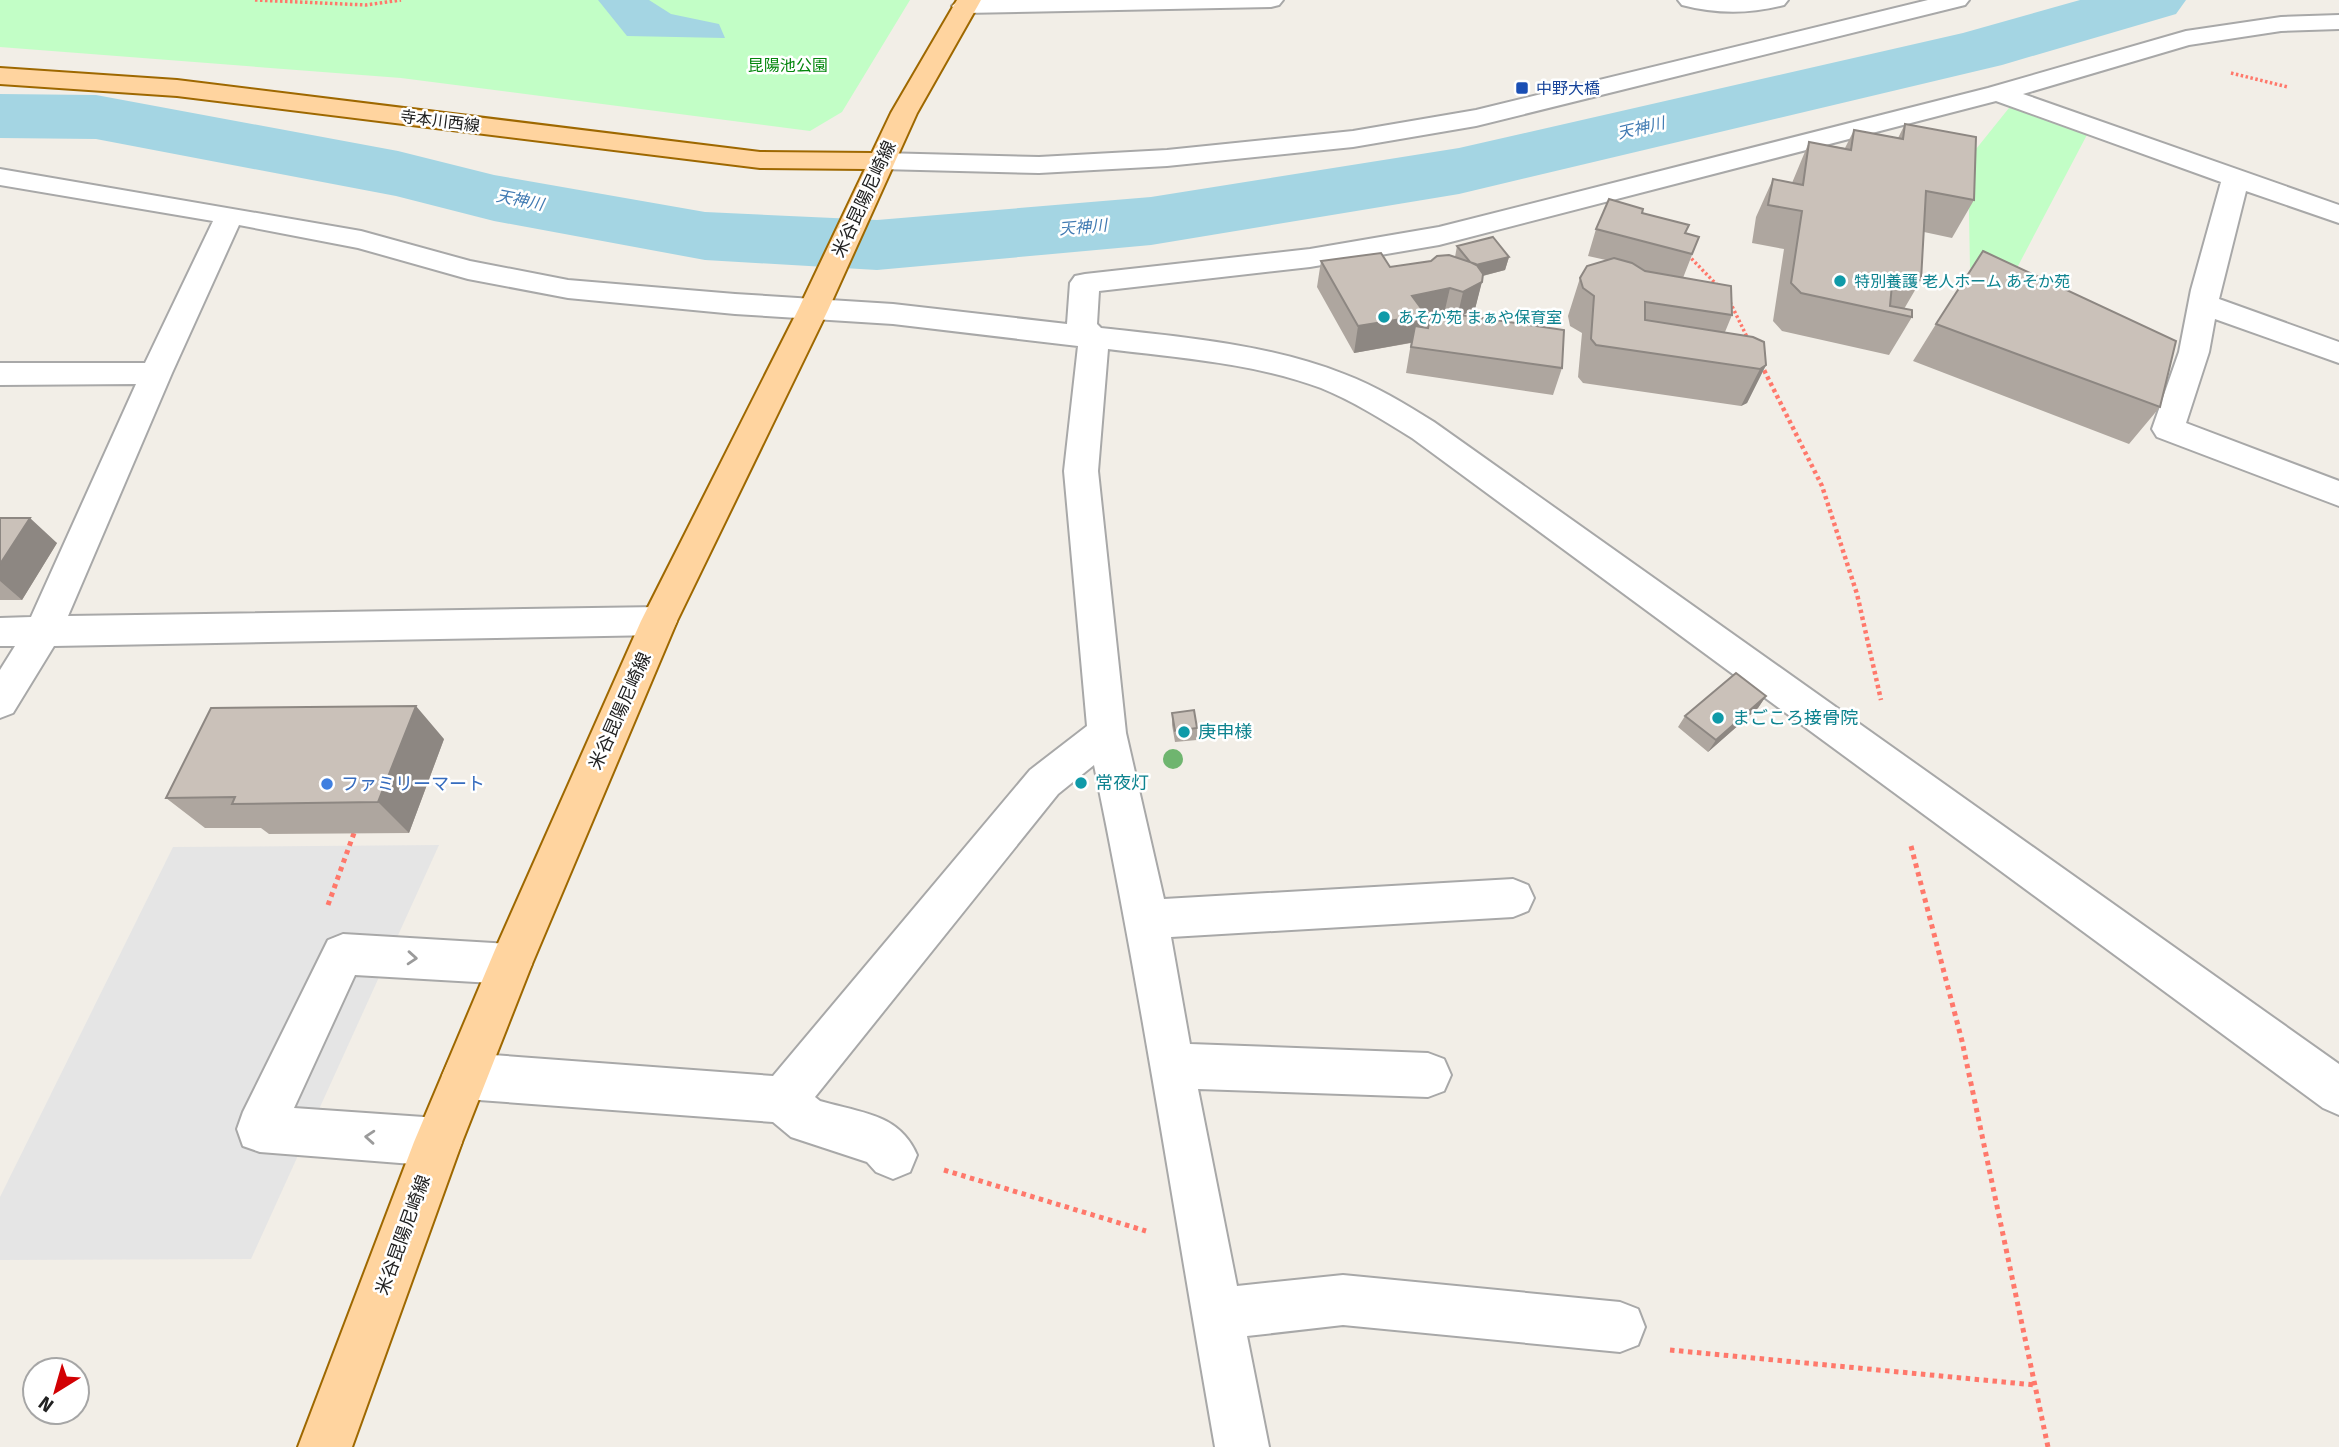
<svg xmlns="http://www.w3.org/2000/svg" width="2339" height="1447" font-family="'Fira Sans','Noto Sans JP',sans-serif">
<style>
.park{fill:#c2fec6}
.parking{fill:#e5e5e5}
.water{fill:#a4d5e3}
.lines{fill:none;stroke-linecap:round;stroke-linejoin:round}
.river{fill:#a4d5e3;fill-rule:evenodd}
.minor-casing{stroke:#a8a8a8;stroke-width:4}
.major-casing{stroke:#9e6800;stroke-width:4}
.path-far2{stroke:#ff786b;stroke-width:3.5;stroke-dasharray:2.5 2.5;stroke-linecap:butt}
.path-far1{stroke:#ff786b;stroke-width:4.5;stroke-dasharray:3.5 3.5;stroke-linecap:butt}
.path{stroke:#ff786b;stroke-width:5;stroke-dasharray:4.5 4.5;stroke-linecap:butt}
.minor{fill:#fff;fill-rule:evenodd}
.major{fill:#ffd49f;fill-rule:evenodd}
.tree{fill:#6fb56f}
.wall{fill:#aea69f;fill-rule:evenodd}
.shaded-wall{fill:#8d8782}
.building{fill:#cac1b9;stroke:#8d8782;stroke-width:2}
.oneway{stroke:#9b9b9b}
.transit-dot{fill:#1a4fb4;stroke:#fff;stroke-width:2.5}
.culture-dot{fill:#0f9aa8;stroke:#fff;stroke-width:2.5}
.shop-dot{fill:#3f7fe0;stroke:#fff;stroke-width:2.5}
.labels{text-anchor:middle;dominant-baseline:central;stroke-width:5;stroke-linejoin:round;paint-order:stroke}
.far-park-label{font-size:16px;fill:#03860c;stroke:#fff}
.far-transit-label{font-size:16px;fill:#164399;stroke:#fff;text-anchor:start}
.far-street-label{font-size:16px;fill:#212121;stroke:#fff}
.far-water-label{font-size:16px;font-style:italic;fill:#417ab2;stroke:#fff}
.far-culture-label{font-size:16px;fill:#0d838f;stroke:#fff;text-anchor:start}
.street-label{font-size:18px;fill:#212121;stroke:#fff}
.culture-label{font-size:18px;fill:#0d838f;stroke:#fff;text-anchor:start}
.shop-label{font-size:18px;fill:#366cbe;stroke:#fff;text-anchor:start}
</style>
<rect width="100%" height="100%" fill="#f2eee7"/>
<path class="park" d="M0,0H910L842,112L810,131L401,78L0,47Z
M2013,103L2089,131L2008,285L1970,268L1968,159Z"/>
<path class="parking" d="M439,845L251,1259L0,1260V1197L173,847Z"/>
<path class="water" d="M598,0H649L671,14L719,24L725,38L627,36Z"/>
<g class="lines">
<path class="river" d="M2080,0H2186L2176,14L2002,65L1459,194L1151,245L877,270L705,260L494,221L396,196L96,139L0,138V94L96,95L398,151L494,175L705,212L877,220L1151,197L1459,148L1963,33Z"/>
<defs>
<path id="minor" d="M1283,0L1279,5L1271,7L964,13L956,11L952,6L959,0Z
M1678,0H1788L1784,5C1750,14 1716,14 1682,5Z
M1928,0H1969L1965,5L1476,126L1353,147L1167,166L1039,173L881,169L871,167L868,161L871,155L881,153L1039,157L1167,150L1353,131L1476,110Z
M2339,15V29L2281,31L2189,45L2023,94L2339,205V223L2246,191L2219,299L2339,342V363L2215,319L2209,352L2186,423L2339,481V506L2157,437L2152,429L2179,352L2191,290L2221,182L1996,101L1439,245L1310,267L1099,291L1097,324L1101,328C1182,337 1268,344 1344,374C1376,386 1405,404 1434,422L2339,1064V1115L2323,1108L1412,438C1383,420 1353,401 1321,388C1255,363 1179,358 1108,349L1098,471L1126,733L1164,899L1513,879L1528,885L1534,898L1528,911L1513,917L1171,937L1190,1044L1428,1053L1444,1059L1451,1075L1444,1091L1428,1097L1198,1089L1237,1286L1343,1275L1620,1302L1638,1309L1645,1327L1638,1345L1620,1352L1343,1325L1247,1336L1269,1447H1215C1175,1220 1141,991 1094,765L1058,794L815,1097L820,1101C860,1113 899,1113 917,1155L910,1172L893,1179L876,1172L867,1162L791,1137L773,1122L465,1099L449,1092L442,1076L449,1060L465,1053L773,1076L1030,770L1087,726L1064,471L1078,346L893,324L735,314L568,298L468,279L358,248L239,225L172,373L68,616L659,607L672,611L677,621L672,631L659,635L54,646L13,713L0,718V670L15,646H0V618L31,617L136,384L0,385V363H145L213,221L0,185V169L361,231L470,261L568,280L735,294L893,304L1067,324L1070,283L1075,276L1085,274L1310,249L1439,227L1988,88L2186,31L2281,17Z
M343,934L510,944L525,950L532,964L525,978L510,984L355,975L294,1108L438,1118L455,1125L462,1142L455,1159L438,1166L260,1152L243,1146L237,1129L243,1112L328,940Z"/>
<path id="major" d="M957,0H981L917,113L828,310L677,621L532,964L462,1142L352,1447H298L414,1142L495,950L641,621L798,310L865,169L760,168L177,96L0,84V68L177,80L760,152L872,153L891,113Z"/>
</defs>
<use href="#minor" class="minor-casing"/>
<use href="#major" class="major-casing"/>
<path class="path-far2" d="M255,0L366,5L401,0
M2231,73L2288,87
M1688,255L1718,286
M1730,302L1749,341"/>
<path class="path-far1" d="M1761,364L1822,486L1857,594L1881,700"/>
<path class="path" d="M1911,846L1962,1041L2048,1447
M328,905L354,833
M944,1170L1146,1231
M1670,1350L2035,1385"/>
<use href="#minor" class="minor"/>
<use href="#major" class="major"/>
</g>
<circle class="tree" cx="1173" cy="759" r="10"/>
<path class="wall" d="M1905,124L1974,200L1952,238L1924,232L1921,280L1904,309L1912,317L1889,355L1782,331L1773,321L1784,249L1752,243L1756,217L1773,179L1792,183L1809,142L1845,148L1854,130L1898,138Z
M1642,213L1685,233L1699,237L1683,278L1732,315L1725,332L1766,365L1747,403L1741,406L1583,383L1578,377L1582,333L1570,326L1568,316L1580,278L1606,260L1588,256L1596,229Z
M1457,246L1509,257L1505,270L1483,276L1475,309L1462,315L1562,368L1553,395L1406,373L1411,343L1354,353L1317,287L1321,261L1390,267L1455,257ZM1444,314L1452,317L1451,321L1428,328H1423L1425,318Z
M1936,324L2160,407L2129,444L1913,361Z
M0,518L57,543L22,600H0Z
M1766,696L1758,708L1708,752L1678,727L1685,716Z
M1172,713L1197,728V740L1175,742L1172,725Z
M444,739L409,833L269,834L261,828H205L166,798Z"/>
<path class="shaded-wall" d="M1509,257L1505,270L1470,279L1473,265Z
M1482,282L1475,309L1457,318L1463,292Z
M1450,288L1444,314L1425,318L1420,341L1354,353L1358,326L1412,296Z
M1766,365L1747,403L1741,406L1760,369Z
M30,518L57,543L22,600L0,581V564Z
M1766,696L1758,708L1708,752L1716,740Z
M416,706L444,739L409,833L378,802Z"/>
<path class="building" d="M1905,124L1976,137L1974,200L1926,191L1921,280L1893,274L1890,306L1912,310V317L1801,293L1791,283L1802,211L1768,205L1773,179L1803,185L1809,142L1851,150L1854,130L1903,139Z
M1609,199L1643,209L1642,213L1689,225L1685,233L1699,237L1692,254L1596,229Z
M1493,237L1509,257L1476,265L1470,262L1457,246Z
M1983,251L2176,341L2160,407L1936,324Z
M1381,253L1390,267L1431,261L1437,256L1449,255L1476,264L1483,274L1482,282L1463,292L1450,288L1412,296L1426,315L1358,326L1321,261Z
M1614,258L1632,263L1645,271L1731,286L1732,315L1645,302V320L1753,337L1764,342L1766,365L1760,369L1596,345L1591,339L1594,296L1583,288L1580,278L1587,266Z
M1453,314L1564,330L1562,368L1411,347L1415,326L1428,328L1430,318L1452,321Z
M0,518H30L0,564Z
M1736,673L1766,696L1716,740L1685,716Z
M416,706L378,802L232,804L235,797L166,798L211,708Z
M1194,710L1197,728L1175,731L1172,713Z"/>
<defs><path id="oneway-chevron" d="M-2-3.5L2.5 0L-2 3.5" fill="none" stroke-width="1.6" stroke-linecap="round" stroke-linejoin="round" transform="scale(1.75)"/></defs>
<g class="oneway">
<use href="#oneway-chevron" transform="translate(412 958) rotate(4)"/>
<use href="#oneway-chevron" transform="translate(370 1137) rotate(-176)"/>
</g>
<rect class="transit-dot" x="1515" y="81" width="14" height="14" rx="3.5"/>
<g class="culture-dot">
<circle cx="1840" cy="281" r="7"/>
<circle cx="1384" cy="317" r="7"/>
<circle cx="1718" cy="718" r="7"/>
<circle cx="1184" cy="732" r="7"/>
<circle cx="1081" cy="783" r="7"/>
</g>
<circle class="shop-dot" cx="327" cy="784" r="7"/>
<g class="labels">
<g class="far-park-label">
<text x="788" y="65">昆陽池公園</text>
</g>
<g class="far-transit-label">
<text x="1536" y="88">中野大橋</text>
</g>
<g class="far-street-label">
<text transform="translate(440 121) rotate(7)">寺本川西線</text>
</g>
<g class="far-water-label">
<text transform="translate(1641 128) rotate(-13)">天神川</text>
<text transform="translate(520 200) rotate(11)">天神川</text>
<text transform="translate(1083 227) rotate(-5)">天神川</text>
</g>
<g class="far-culture-label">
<text x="1854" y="281">特別養護 老人ホーム あそか苑</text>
<text x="1398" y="317">あそか苑 まぁや保育室</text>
</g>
<g class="street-label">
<text transform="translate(864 199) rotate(-65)">米谷昆陽尼崎線</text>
<text transform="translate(620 711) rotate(-66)">米谷昆陽尼崎線</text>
<text transform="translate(403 1235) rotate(-70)">米谷昆陽尼崎線</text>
</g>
<g class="culture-label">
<text x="1732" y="718">まごころ接骨院</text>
<text x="1198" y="732">庚申様</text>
<text x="1095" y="783">常夜灯</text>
</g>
<g class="shop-label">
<text x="341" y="784">ファミリーマート</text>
</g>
</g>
<g transform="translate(56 1391) rotate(217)"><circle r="33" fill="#ffffff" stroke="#a6a6a6" stroke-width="2"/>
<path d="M0-5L12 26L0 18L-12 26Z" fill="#d20003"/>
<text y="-10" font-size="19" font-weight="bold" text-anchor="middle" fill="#212121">N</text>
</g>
</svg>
